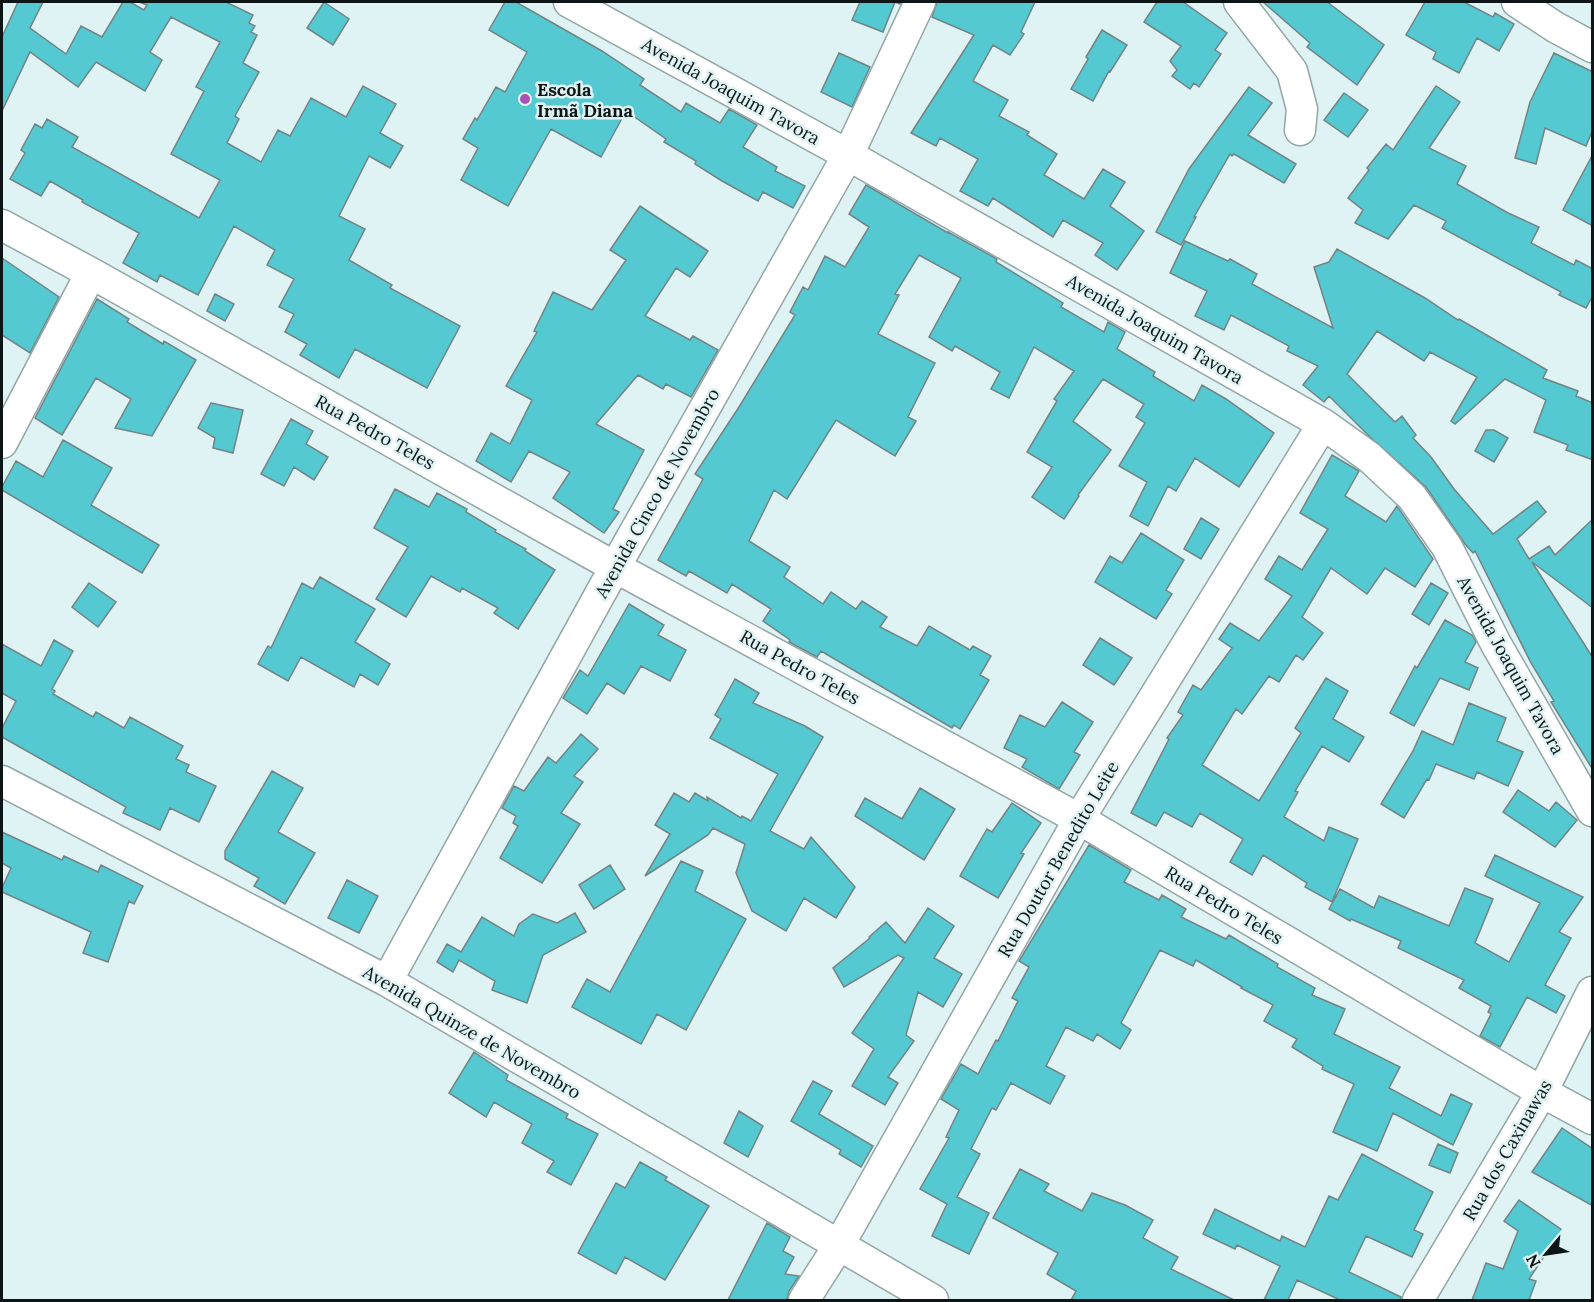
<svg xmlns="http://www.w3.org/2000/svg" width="1594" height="1302" font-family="Lora,serif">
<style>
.building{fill:#55c9d1;stroke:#718485;stroke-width:1.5}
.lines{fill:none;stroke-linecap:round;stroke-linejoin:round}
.minor-casing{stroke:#93a6a7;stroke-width:33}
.minor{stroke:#fff;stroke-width:30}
.poi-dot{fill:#ac4fb9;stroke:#dff3f5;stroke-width:2}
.labels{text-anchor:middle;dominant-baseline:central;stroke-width:5;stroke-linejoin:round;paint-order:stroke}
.poi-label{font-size:18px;font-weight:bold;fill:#0e1516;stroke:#dff3f5;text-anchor:start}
.street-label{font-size:18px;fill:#0e1516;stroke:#dff3f5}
</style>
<rect width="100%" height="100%" fill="#dff3f5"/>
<path class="building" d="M18,2H43L30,28L66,54L81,26L102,37L123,2H130L144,10L147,5L139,2H226L253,15L249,23L255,26L251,32L257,35L243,63L259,72L235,116L239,119L227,143L261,162L278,130L290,136L311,98L346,117L363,86L396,104L380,133L403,146L390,168L369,156L339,216L365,229L349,260L392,285L390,288L460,326L427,388L355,349L339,378L300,355L307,344L285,332L294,314L279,307L294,279L267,265L275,250L234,226L198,295L160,275L157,282L123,263L139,233L82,202L83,200L50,181L41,196L10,179L25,153L21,150L35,124L42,128L47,119L78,137L72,147L199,218L220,180L171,154L204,91L196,87L220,42L171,17L150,52L162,60L145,91L96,62L78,87L30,52L2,111V37Z
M324,2L349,19L333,45L307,28Z
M505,2H516L602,51L644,79L640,85L681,112L686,103L720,123L729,109L757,125L743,147L777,167L775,171L805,186L793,208L763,192L758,201L722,181L695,164L696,161L664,142L666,139L626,111L601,157L551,129L508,206L461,180L478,148L463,139L475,118L477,120L496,87L505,92L527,52L489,30Z
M860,2H901L900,4L895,2L883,32L852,20Z
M937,2H1035L1021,32L1024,34L1010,55L993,45L973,81L1008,100L999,116L1029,132L1027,135L1057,154L1044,175L1084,199L1103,169L1125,182L1110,206L1144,231L1117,270L1095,255L1103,243L1063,220L1053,237L993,198L988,206L960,191L978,159L940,138L936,146L911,133L974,35L932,17Z
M1157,2H1183L1227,33L1215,50L1221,54L1199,87L1194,83L1190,89L1172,76L1177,70L1170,61L1181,46L1144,22Z
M1263,2H1327L1384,45L1357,85L1307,47L1310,43Z
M1425,2H1464L1493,17L1495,13L1514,24L1499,51L1477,38L1459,73L1433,59L1436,52L1406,35Z
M1102,30L1127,45L1110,72L1109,71L1093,101L1071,89L1088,59L1086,57Z
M839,53L870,67L852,107L821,92Z
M1554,53L1593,72V129L1586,146L1545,128L1536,164L1515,158L1530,102Z
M1436,86L1460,102L1429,148L1466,166L1457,184L1508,213L1539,227L1531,243L1574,265L1576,260L1593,269V295L1586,308L1559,295L1561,292L1442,228L1446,221L1414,205L1388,239L1355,223L1363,210L1348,198L1369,170L1367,168L1386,144L1393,150Z
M1249,87L1272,103L1248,135L1296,164L1284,183L1234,154L1232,156L1230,154L1194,217H1196L1181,245L1156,232L1189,169Z
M1344,93L1368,110L1348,137L1324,120Z
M1593,154V226L1563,210Z
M866,185L948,233V232L997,259L996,262L1063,303L1061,307L1104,332L1108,322L1125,332L1117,349L1155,372L1153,376L1194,401L1202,385L1226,399L1274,433L1239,487L1195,458L1176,491L1168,486L1148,526L1130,516L1147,482L1119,466L1145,423L1136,417L1144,404L1103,379L1073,421L1111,450L1078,495L1079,496L1064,519L1032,497L1052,467L1027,452L1057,401L1054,399L1074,371L1034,347L1009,398L991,389L1000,372L955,346L952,351L929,337L961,278L919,255L895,294L899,295L878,334L935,363L908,417L916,421L895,456L836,420L787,499L774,490L749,541L790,567L784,577L823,604L831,592L856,609L862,601L887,617L880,627L917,646L929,626L970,650L973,646L991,656L980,675L989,680L960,729L954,725L952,728L821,651L817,657L791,643L789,642L790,640L763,621L771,609L732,584L727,593L689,571L686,576L658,560L703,479L695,474L739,407L795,315L790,312L803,287L808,290L825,256L845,267L869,227L849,214Z
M640,206L708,251L690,277L676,268L645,316L690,340L693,336L718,350L691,397L666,384L663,389L638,375L596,424L644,450L613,509L619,512L604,533L553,498L570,472L529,451L511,482L476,461L491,433L510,444L532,400L506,386L537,332L534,331L553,292L592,310L626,260L610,250Z
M1185,241L1228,261L1230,259L1257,274L1252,284L1333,328L1314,267L1329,262L1337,249L1425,298L1458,320L1459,319L1547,370L1543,378L1578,391L1576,396L1593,403V460L1566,450L1568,445L1534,432L1546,400L1505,379L1455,424L1451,421L1477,377L1430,352L1424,361L1377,331L1347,374L1395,422L1402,416L1416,435L1413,438L1431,457L1454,489L1493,534L1537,501L1546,512L1517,539L1529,559L1549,546L1555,555L1593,519V608L1532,562L1593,658V770L1551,702L1554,701L1531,663L1475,551L1473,553L1465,544L1426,487L1370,437L1329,396L1324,402L1303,385L1318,366L1287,351L1289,346L1231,315L1224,330L1195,316L1207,291L1170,273Z
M2,258L59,297L30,353L2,335Z
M215,294L234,304L225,321L207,311Z
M97,299L129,319L127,322L163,344L164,341L196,360L152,436L115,428L131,399L96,378L62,435L35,418Z
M211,403L243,410L233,453L213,448L215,438L198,428Z
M291,419L313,431L306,444L328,457L314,480L294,467L284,486L261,474Z
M1486,430H1494L1508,438L1494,462L1475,451Z
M63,440L112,468L91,505L159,545L142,573L2,490V487L16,461L43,477Z
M1332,455L1359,471L1345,496L1386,522L1397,506L1433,559L1415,587L1385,568L1367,594L1331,568L1302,617L1323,633L1303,660L1296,655L1279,682L1269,676L1242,714L1236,709L1202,765L1259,801L1301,733L1295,728L1326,678L1348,691L1333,719L1364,737L1349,762L1322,746L1295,791L1298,792L1284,817L1324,841L1329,827L1358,839L1332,902L1305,887L1307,883L1263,855L1252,875L1230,862L1243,839L1200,813L1192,827L1164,812L1156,826L1131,813L1169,739L1167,738L1183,715L1178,712L1193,685L1201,690L1232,648L1219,639L1230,623L1259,641L1292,596L1265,579L1279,556L1302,570L1328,529L1300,513Z
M395,489L429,507L437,493L467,509L466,512L496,530L495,532L526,549L525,551L555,570L518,629L494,613L498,608L462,588L460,592L431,576L406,617L376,599L408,547L374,528Z
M1201,518L1219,529L1201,559L1184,549Z
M1141,533L1184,560L1166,590L1172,594L1156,619L1095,582L1110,556L1122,563Z
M320,577L375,609L355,642L390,664L378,685L360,674L354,687L301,657L288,681L258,664L268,646L271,648L302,583L313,589Z
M89,583L116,602L98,627L72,607Z
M1431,583L1448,593L1429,625L1412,614Z
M629,604L664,625L658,635L686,650L670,681L641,666L624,694L607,683L587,714L563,698L580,670L588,676Z
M1445,620L1472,635L1476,642L1465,662L1478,668L1469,690L1440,678L1414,726L1390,713L1415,666L1417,668Z
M1100,638L1132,658L1114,685L1083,665Z
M54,640L73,651L52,689L55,691L53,694L93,717L96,712L124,728L130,717L183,746L176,759L189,765L186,772L216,786L199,822L170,808L160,830L123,813L126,807L2,737V728L16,701L2,693V644L41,666Z
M735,679L759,693L753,703L805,726L823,737L770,831L804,849L811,837L855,887L836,918L804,898L786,931L752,911L736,873L745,844L713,828L708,835L645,876L670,834L655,825L674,793L689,802L695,793L708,801L707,797L741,818L742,816L751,821L778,774L710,738L721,719L715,715Z
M1062,702L1093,722L1074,752L1080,755L1059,789L1022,767L1027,759L1004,748L1020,715L1045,727Z
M1469,703L1506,718L1497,741L1523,752L1508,786L1477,772L1474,779L1436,764L1429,780L1427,779L1404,818L1381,804L1413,751L1422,731L1453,745Z
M581,734L598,749L574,776L583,782L561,813L580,824L542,883L500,858L518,826L513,823L516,816L502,808L514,786L524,791L548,757L556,763Z
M272,771L303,788L278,832L315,853L285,904L254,886L259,878L225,859V851Z
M920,788L955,809L924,860L855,816L865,798L902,819Z
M1518,790L1549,811L1556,802L1577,820L1555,847L1503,812Z
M1012,803L1041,823L1021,853L1024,854L998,898L960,876L987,829L992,832Z
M2,832L62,860L64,856L98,872L101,865L143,886L134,904L129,901L108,962L83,953L91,932L2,892V888L11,868L2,863Z
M1089,845L1131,870L1124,882L1159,900L1162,895L1186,909L1181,917L1226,939L1229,935L1249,947L1278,964L1277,967L1315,988L1312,995L1345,1009L1334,1034L1400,1067L1389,1088L1441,1116L1451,1094L1472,1104L1453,1145L1393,1113L1377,1151L1333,1132L1354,1084L1322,1069L1323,1066L1292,1047L1297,1039L1264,1021L1273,1005L1241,988L1242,987L1196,960L1193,966L1160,950L1121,1023L1131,1030L1120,1049L1097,1034L1093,1041L1066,1027L1046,1066L1065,1076L1050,1104L1011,1083L996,1110L992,1108L971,1149L980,1154L957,1197L989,1213L969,1254L932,1236L947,1204L920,1189L949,1138L946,1137L959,1110L941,1099L961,1064L978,1074L996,1040L998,1041L1018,1001L1012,998L1029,967L1019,961Z
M1495,855L1583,897L1559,932L1571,938L1545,985L1565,996L1556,1013L1527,997L1500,1047L1480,1036L1491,1014L1488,1012L1491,1006L1459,988L1464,980L1398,948L1401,941L1351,919L1350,921L1329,909L1340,889L1374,908L1379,896L1449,926L1465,888L1493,899L1475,943L1509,962L1540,903L1485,876Z
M681,861L703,871L695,891L746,919L686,1030L657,1014L641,1044L572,1007L587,979L610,992Z
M610,865L625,889L594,909L579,885Z
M347,880L378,896L359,933L328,918Z
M928,908L954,926L934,958L962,974L943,1007L918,992L906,1035L914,1041L888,1077L898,1083L885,1105L852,1086L874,1049L852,1033L904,958L898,955L844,987L833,968L870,938L869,937L886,922L905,943Z
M575,913L586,932L543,955L527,1003L492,990L495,981L459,960L453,972L437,962L447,944L461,952L482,917L514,936L519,924L533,914L557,923Z
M474,1052L508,1075L506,1080L568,1114L566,1118L598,1134L571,1185L547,1172L554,1161L522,1143L532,1124L494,1102L486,1117L449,1093Z
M813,1081L832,1091L819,1114L873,1146L861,1167L839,1154L841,1150L791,1121Z
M739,1111L763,1126L748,1157L724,1143Z
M1562,1128L1593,1149V1206L1532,1172Z
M1438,1144L1458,1153L1450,1173L1429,1165Z
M1362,1154L1433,1192L1414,1230L1423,1234L1412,1257L1366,1236L1349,1272L1401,1297V1300H1340L1297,1280L1288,1300H1264L1280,1266L1237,1245L1235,1249L1203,1234L1215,1209L1280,1241L1282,1236L1305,1247L1329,1196L1338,1200Z
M640,1162L667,1177L665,1180L709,1206L665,1280L625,1257L616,1274L578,1253L616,1183L625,1188Z
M1020,1169L1049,1184L1044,1191L1082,1211L1092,1193L1125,1205L1153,1220L1143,1238L1178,1257L1171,1269L1234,1300H1071L1076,1291L1047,1274L1058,1253L993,1218Z
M1519,1200L1562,1230L1529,1279L1536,1281L1529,1300H1472L1486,1263L1503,1269L1518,1231L1504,1221Z
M767,1223L790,1237L783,1251L794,1257L785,1274L799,1276L789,1291L787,1300H728Z"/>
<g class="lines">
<defs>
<path id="minor" d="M569,2L848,155L1323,424L1369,457L1412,497L1447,547L1496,644L1592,811
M1239,2L1292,71L1302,109L1300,130
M1517,2L1555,27L1592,47
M2,225L91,273L615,567L1079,819L1542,1092L1592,1119
M2,443L91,273
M2,781L387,981L933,1300
M387,981L615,567L848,155L920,2
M804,1300L839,1245L1079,819L1323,424
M1418,1300L1542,1092L1592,992"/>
</defs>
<use href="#minor" class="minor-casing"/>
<use href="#minor" class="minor"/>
</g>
<circle class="poi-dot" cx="525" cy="99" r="6"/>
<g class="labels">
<g class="poi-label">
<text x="537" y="89">Escola<tspan x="537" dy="21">Irmã Diana</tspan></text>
</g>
<g class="street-label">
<text transform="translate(731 91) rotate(29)">Avenida Joaquim Tavora</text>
<text transform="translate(1155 329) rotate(30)">Avenida Joaquim Tavora</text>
<text transform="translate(375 432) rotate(29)">Rua Pedro Teles</text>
<text transform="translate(657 493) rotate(-61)">Avenida Cinco de Novembro</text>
<text transform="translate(1511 665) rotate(61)">Avenida Joaquim Tavora</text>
<text transform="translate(800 667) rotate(29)">Rua Pedro Teles</text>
<text transform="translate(1058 859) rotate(-60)">Rua Doutor Benedito Leite</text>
<text transform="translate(1224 905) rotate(31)">Rua Pedro Teles</text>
<text transform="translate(472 1032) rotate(30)">Avenida Quinze de Novembro</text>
<text transform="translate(1507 1150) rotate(-60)">Rua dos Caxinawas</text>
</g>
</g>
<rect width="1594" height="1302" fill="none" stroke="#0e1516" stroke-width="6"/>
<g transform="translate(1546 1254) rotate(241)" stroke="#dff3f5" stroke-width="4.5" paint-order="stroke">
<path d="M0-4.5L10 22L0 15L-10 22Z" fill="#0e1516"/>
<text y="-9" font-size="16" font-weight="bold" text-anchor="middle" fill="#0e1516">N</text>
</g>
</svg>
